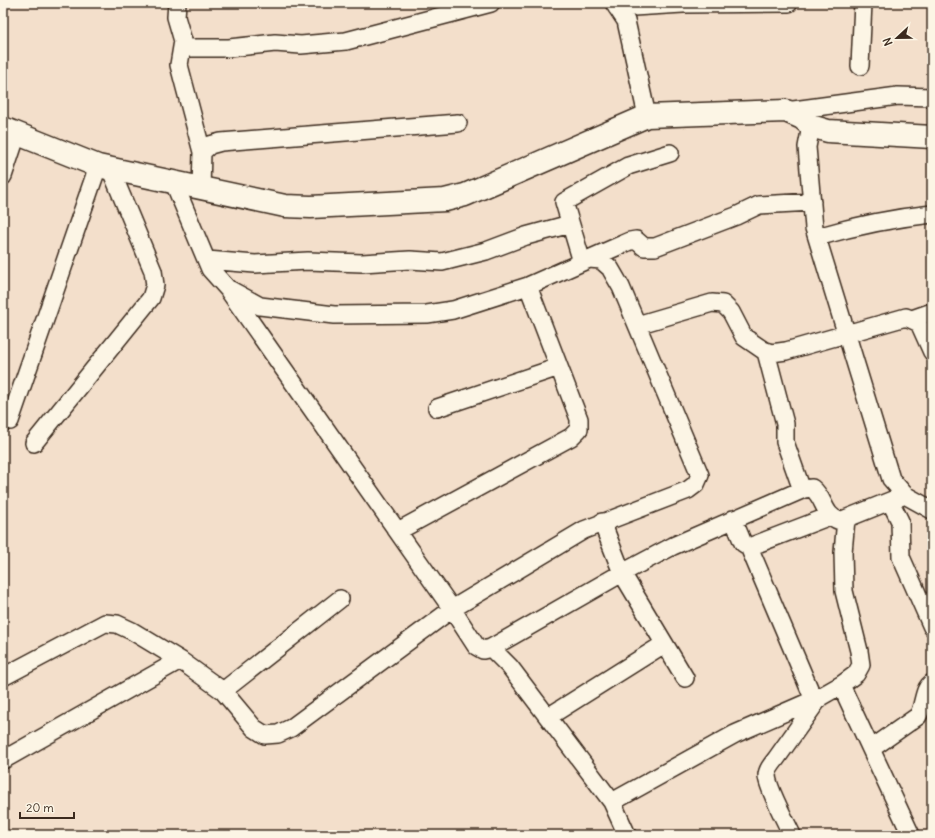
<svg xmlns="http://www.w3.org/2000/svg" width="935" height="838" font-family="Delius,sans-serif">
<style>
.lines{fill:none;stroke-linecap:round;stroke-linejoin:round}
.street-casing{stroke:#3b2a1e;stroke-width:20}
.secondary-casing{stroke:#3b2a1e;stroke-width:25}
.street{stroke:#fcf5e5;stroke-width:17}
.secondary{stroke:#fcf5e5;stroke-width:22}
</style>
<rect width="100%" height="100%" fill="#f3dfcb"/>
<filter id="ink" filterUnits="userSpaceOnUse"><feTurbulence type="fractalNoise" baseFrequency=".025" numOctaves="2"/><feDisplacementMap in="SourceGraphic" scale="8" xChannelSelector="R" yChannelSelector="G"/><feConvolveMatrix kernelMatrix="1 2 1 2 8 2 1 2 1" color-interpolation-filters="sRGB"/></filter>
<g filter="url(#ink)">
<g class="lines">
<defs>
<path id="street" d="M177,3L176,17L183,41L179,65L202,152
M614,3L626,21L647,116
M617,8L683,4L789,3
M184,48H229L275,43L301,45L346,41L491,3
M860,66L863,3
M786,111L898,96L932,97
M811,126L807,147L814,228L891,479L905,495L932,510
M3,176L17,134
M201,189L202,152L210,145L221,142L458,123
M817,237C855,226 893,218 932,214
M589,259L630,241L636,240L644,247H655L736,216L759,205L812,202
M207,260L255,264L308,261L362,263L410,260L442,262L486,251L526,236L570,224
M582,262L564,202L628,166L670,153
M229,291L452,609L476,646L483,650L491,648L622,573L673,546L804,489L812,488C826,499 822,515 840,521L905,495
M912,319L932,312
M637,325L712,303L723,304L731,312L744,337L763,350L771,353L786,351L906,317L919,323L932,352
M766,352L785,424V442L802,490
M437,408L559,367
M10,421L98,166
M34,443L151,298L155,285L153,271L110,168
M890,501L900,521L901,557L932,627
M733,519L743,543L749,547L830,516
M602,522L622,573L685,678
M398,531L571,437L579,429V419L574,406L528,286
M749,547L814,700
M491,648L510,667L612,802L627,835
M3,677L105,623L117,624L132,631L180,660L223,691L254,728L265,735L278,734L291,728L452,609L584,530L688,490L696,484L700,475L621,287L610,268L601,260L589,259L528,286L453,310L427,314L334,315L260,306L227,288L210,269L174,183
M841,685L911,835
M223,691L340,599
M548,717L664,644
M871,749L918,716C924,706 923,688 932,683
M3,760L180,660
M612,802L735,734L820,697L841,685L856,674L861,665L859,651L844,591L843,552L846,519
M792,835C786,822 768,789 767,776C767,770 772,764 776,759L820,697"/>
<path id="secondary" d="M3,128L98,166L285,206L311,207L445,200L465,195L647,116L786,111L802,118L811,126L828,131L932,137"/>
</defs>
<use href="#street" class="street-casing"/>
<use href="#secondary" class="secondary-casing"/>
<use href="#street" class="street"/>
<use href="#secondary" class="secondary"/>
</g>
</g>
<rect width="935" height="838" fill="none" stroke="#fcf5e5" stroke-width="16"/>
<rect x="8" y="8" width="919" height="822" fill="none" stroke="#3b2a1e" stroke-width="1.5" filter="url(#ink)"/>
<g transform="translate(897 38) rotate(248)" stroke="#fcf5e5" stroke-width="3" paint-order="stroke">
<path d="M0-3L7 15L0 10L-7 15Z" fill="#3b2a1e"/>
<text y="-6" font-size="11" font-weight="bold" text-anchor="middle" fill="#3b2a1e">N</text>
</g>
<path d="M20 812v6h54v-6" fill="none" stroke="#3b2a1e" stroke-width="2"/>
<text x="26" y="812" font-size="12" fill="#3b2a1e" stroke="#fcf5e5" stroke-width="3" paint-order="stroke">20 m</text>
</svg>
